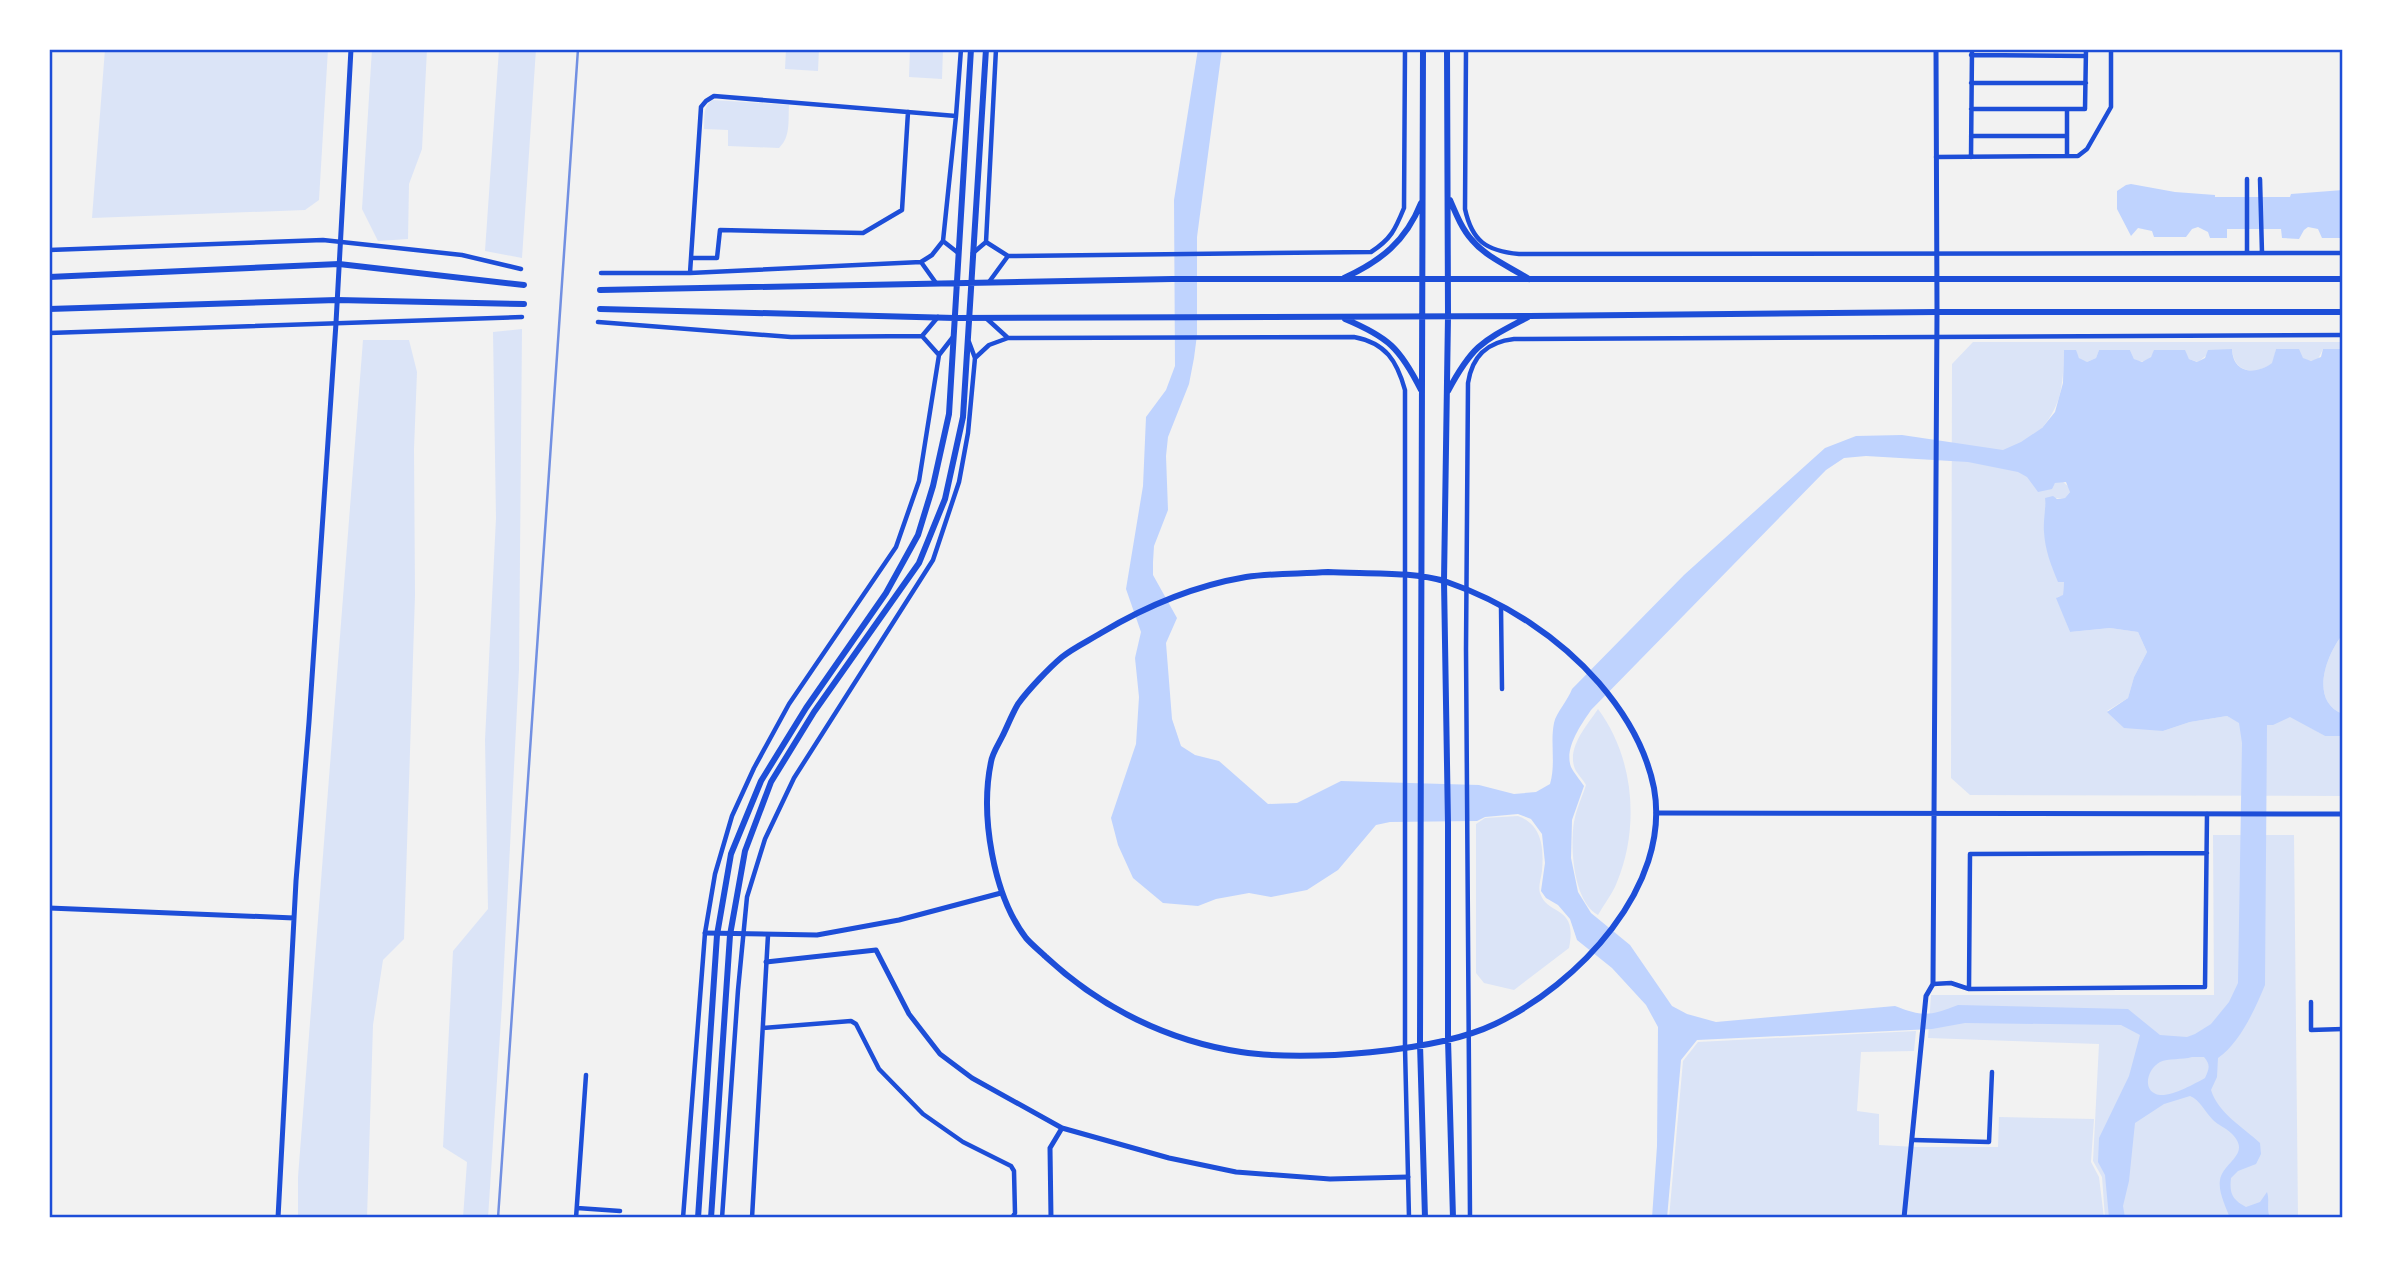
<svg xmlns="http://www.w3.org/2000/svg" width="2392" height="1267" font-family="Overpass,sans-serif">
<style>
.green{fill:#dbe4f7}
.water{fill:#bfd3fe;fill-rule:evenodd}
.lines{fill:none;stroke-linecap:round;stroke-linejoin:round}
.minor{stroke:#1d4ed8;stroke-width:4.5}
.tertiary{stroke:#1d4ed8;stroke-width:5}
.secondary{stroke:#1d4ed8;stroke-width:6}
.rail{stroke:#7290e2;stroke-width:2.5}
.neatline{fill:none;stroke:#1d4ed8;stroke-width:2.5}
</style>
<rect width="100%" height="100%" fill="#f2f2f2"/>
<path class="green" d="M105,49H328L319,200L305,210L92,218Z
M372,49H427L422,149L409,184L408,239L378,241L362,209Z
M499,49H536L522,258L485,251Z
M786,49H819L818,71L785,69Z
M910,49H943L942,79L909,77Z
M713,100L789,105C788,120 791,137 779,148L728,146V130L704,129C705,118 702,106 713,100Z
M522,329L519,669L502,1004L488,1218H463L467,1162L443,1147L453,951L488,909L485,740L496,518L493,332Z
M363,340H409L417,372L414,449L415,595L404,939L383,960L373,1025L367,1218H298V1177Z
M1973,342H2343V349H2323L2318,359C2310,362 2304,362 2299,353L2276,349L2273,363C2256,375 2234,374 2232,349L2208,354L2198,362L2189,359L2184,350L2153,354C2148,361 2141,364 2134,359L2130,350H2099L2096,358L2087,362L2082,361L2076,354L2064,350C2063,382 2063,403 2042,428L2052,486L2055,483L2062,481L2070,488V492L2065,498H2045V520L2064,582L2063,596L2057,597L2070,632L2110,628L2138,632L2147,652L2134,677L2128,698L2107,711L2163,731L2190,722L2227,716C2248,729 2269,726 2290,716L2325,736H2343V796L1970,795L1951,778L1952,364Z
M2343,634V714C2309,701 2326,655 2343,634Z
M1598,709C1634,757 1640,827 1617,882C1613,893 1604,904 1598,915C1573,901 1570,847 1574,822C1576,810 1582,797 1586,785C1583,779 1575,772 1574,766C1568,746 1588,724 1598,709Z
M1518,816C1542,825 1544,847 1542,871C1541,878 1538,887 1540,893C1548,917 1578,904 1569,948L1514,990L1484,983L1476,973V824L1485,818Z
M2213,835H2294L2298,1218H2105L2102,1177L2093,1161L2099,1044L1928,1038L1931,995H2214Z
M1916,1031L1914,1051L1861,1052L1857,1111L1879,1114V1145L1917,1147H1998L1999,1117L2094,1119L2091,1162L2099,1177L2104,1218H1669L1683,1061L1698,1042Z"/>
<path class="water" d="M1198,49H1222L1197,237V335L1194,358L1189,384L1168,437L1166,456L1168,510L1154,546L1153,562V575L1177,618L1166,643L1172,719L1181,746L1195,755L1219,761L1268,804L1297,803L1341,781L1479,785L1514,794L1536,792L1550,784C1556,764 1550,743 1554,723C1556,713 1568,700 1572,689L1684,575L1825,448L1856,436L1902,435L2003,450L2021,442L2042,428L2055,412L2063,383L2064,350H2076L2079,358L2087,362L2096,358L2099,350H2130L2134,359L2142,362L2151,357L2154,350H2185L2189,359L2197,362L2205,358L2208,350L2232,349C2233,374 2256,375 2272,363L2276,349H2299L2303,358L2311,361L2321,357L2323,349H2343V634C2326,655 2309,701 2343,714V736H2325L2290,717L2273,725H2267L2265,985C2255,1009 2240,1043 2218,1058L2217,1077L2211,1090C2218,1113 2243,1127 2260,1143L2261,1154L2256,1164L2238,1171L2231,1178C2229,1194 2233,1200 2246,1207L2260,1202L2267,1192C2270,1201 2266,1208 2270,1218H2230C2226,1207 2218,1192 2220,1180C2223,1162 2253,1154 2231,1133C2226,1128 2218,1125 2213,1120C2205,1112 2200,1100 2190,1096L2164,1104L2135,1123L2129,1181L2123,1206L2125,1218H2109L2105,1175L2098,1162L2099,1138L2129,1076L2140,1035L2121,1025L1965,1023L1932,1029L1697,1040L1681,1060L1667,1218H1652L1657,1146L1658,1027L1646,1005L1612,968L1577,940L1570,919L1558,905L1546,898L1541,891L1545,863L1542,834L1531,819L1518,814L1485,817L1477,821L1390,822L1376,825L1338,870L1307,890L1271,897L1249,893L1216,899L1198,906L1163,903L1133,878L1118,845L1111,818L1136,744L1139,697L1135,658L1141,632L1126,589L1143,486L1146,417L1166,390L1175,366L1174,200ZM1866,456L1968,462L2018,472L2027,477L2038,492L2052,489L2055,483L2066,482L2070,492L2065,498L2057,499L2053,496L2045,498C2046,510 2043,521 2044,532C2045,550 2051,565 2058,582H2064L2063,595L2056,598L2070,632L2110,628L2138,632L2147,652L2134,677L2128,698L2107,712L2124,728L2163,731L2190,722L2227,716L2239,723L2242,743L2238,983L2229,1002L2211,1024L2195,1034L2187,1037L2160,1035L2128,1009L1958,1005C1930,1016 1923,1017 1895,1006L1716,1022L1687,1014L1672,1006L1630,945L1591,913L1578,892L1571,858L1572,820L1584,786C1580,780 1574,773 1571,767C1564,748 1581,725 1591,710L1826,470L1844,458ZM2192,1057H2204C2211,1065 2209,1069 2205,1078C2194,1084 2173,1096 2160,1095C2141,1092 2147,1069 2160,1062C2168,1058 2182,1060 2192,1057Z
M2131,184L2175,192L2215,195V197H2290L2291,194L2343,190V238H2322L2318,229L2308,227L2304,230L2299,239L2282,238L2281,229H2227V238H2210L2208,232L2198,227L2192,229L2186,237H2154L2152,231L2138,228L2131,236L2117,209V191L2126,185Z"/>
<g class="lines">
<path class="minor" d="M1466,49L1465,209C1472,241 1486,251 1519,254L2343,253
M1971,55L2086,56
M1971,83H2086
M1971,109H2085L2086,49
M1971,136H2067
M2067,156V109
M1936,157L2078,156L2087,149L2111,107V49
M1971,157L1972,49
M2247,179V253
M2260,179L2262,253
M986,242L1008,256
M49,250L323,240L462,255L521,269
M957,252L943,241L956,116L961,49
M973,253L986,242L996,49
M691,258H717L720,230L863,233L902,210L908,112
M921,262L932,255L943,241
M601,273H690L921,262L936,283
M690,273L701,107L706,101L714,96L956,116
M989,282L1008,256L1371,252C1391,239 1395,230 1404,208L1405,49
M986,318L1008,338L1354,337C1386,343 1397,361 1405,390V1048L1409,1218
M598,322L791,337L922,336L938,317
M49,333L522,317
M922,336L939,355
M975,358L989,345L1008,338
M1501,607L1502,689
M1933,984L1951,983L1969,989L2205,987L2207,814
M1969,989L1970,854L2207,853
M2311,1002V1030L2343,1029
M763,1028L851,1021L856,1024L879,1069L923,1114L963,1142L1011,1166L1014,1171L1015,1213L1012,1218
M1913,1140L1989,1142L1992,1072
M577,1208L620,1211
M576,1218L586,1075
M683,1218L705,933L715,874L732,816L754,768L789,704L896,547L919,481L939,355L953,337
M722,1218L738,990L747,897L765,839L794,778L933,560L959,482L968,433L975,358L969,342
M752,1218L768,935
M1470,1218L1466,649L1468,383C1472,356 1487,342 1514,339L2343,335"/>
<path class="tertiary" d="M1656,813L2343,814
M49,908L294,918
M705,933L817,935L899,920L1001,893
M766,962L876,950L909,1014L940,1054L972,1078L1062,1128L1169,1158L1236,1172L1330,1179L1408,1177
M278,1218L296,881L309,722L336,323L351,49
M1051,1218L1050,1148L1062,1128
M1904,1218L1926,996L1933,984L1937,312L1936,49"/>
<path class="secondary" d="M1423,49L1420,1044L1425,1218
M1447,49L1448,316L1444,581L1448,824V1039L1453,1218
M1450,200C1456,214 1462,229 1472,240C1486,257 1510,267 1529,279
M49,277L339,264L524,285
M1344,278C1381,261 1406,241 1421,203
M600,290L1172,279H2343
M49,309L337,300L524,304
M600,309L955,318L1529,316L1937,312H2343
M1345,319C1388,337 1400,348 1421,390
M1448,391C1473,344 1483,341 1528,317
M1328,572C1365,574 1413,571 1447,582C1505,602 1559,637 1599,683C1624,712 1646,748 1654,788C1672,887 1577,985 1495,1024C1437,1052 1305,1062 1241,1052C1168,1041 1101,1008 1046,957C1040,951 1032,945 1026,938C993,895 980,815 991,762C992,754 998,745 1002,737C1007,727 1012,714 1018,704C1028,690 1049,668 1062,657C1073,648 1088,641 1101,633C1146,606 1193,586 1246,577C1273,573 1301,574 1328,572Z
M698,1218L717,935L731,854L761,781L806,708L886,593L918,535L933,486L949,414L971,49
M711,1218L730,935L745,851L771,782L814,712L919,563L945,499L963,417L986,49"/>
<path class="rail" d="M498,1218L578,49"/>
</g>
<rect width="2392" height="1267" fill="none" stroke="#ffffff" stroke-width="102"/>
<rect x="51" y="51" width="2290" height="1165" class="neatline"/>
</svg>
